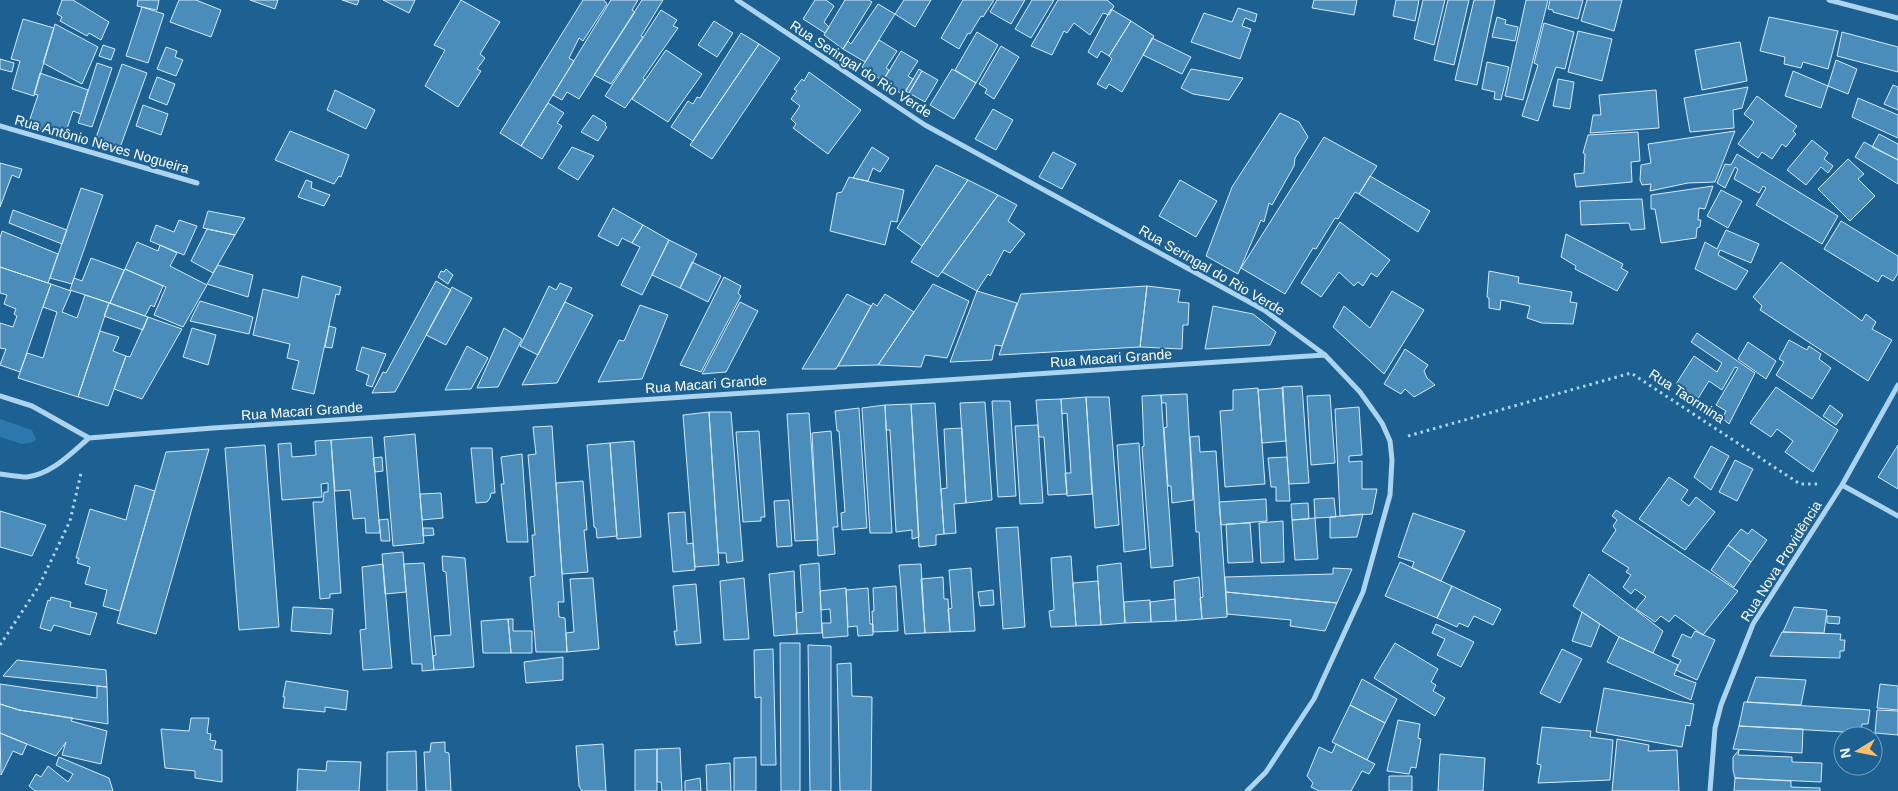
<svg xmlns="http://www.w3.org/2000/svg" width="1898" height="791" font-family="Helvetica,sans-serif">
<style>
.green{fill:#2d79ad}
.building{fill:#4a8cba;stroke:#d4eafa}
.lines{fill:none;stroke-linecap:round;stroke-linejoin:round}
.path{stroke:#add4ee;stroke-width:3;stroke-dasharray:2.5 4;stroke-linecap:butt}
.minor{stroke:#add4ee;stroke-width:5}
.labels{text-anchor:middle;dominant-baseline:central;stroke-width:4;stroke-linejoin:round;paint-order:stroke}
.street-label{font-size:14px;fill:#fff;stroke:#1d6092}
</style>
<rect width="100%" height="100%" fill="#1d6092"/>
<path class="green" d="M0,419L32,430L36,439L33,442L22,444L0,437Z"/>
<path class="building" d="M62,0H73L109,22L101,40L89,33L87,36L60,21L62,17L57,14Z
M138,0H159L157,10L137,6Z
M179,0H196L221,10L211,37L170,22Z
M250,0H278L275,9Z
M342,0H359L357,5Z
M383,0H415L409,13Z
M461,0L500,22L480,54L485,58L477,69L481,71L458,107L425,86L445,50L434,45Z
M583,0H604L607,4L583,41L579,38L569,58L574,61L521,146L500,133Z
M611,0H638L632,10L635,12L579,99L567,92L562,100L553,95Z
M642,0H663L641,36L643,37L611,84L594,75Z
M815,0H826L834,6L824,22L829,27L825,33L803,19Z
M845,0H869L872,2L843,49L824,35Z
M904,0H931L915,27L895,14Z
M963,0H994L983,17L981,16L970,34L968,33L959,49L941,38Z
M997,0H1025L1011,24L990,12Z
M1032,0H1054L1031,38L1015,29Z
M1058,0H1107L1114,6L1109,15L1103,13L1090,35L1074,23L1067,33L1064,31L1052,55L1031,46Z
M1314,0H1357L1354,15L1312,8Z
M1396,0H1419L1415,21L1393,16Z
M1423,0H1445L1434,45L1414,39Z
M1448,0H1469L1454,65L1434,60Z
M1474,0H1495L1477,85L1455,80Z
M1526,0H1548L1523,100L1505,96Z
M1550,0H1583L1578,19L1553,12V10L1548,9Z
M1587,0H1622L1614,31L1581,21Z
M878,4L895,14L865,62L843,49L848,41L851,44Z
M142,7L164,14L148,63L126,56Z
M1238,8L1257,14L1255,22L1245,18L1242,26L1251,29L1240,59L1191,42L1204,13L1232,22Z
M1111,9L1131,21L1109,56L1101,51L1097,58L1088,52Z
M661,10L677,20L673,26L678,28L643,78L645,80L625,108L605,96Z
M1497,17L1506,20L1505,24L1518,27L1515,41L1492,37Z
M1769,17L1838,31L1828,69L1803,62L1801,68L1784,64L1785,57L1760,51Z
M23,19L54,28L34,96L12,89L20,61L11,59Z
M714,21L733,33L717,57L698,45Z
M1131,21L1154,36L1122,92L1109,84L1106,89L1097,84L1112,59L1109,56Z
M1544,23L1574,32L1565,69L1556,67L1538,121L1522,116L1538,65L1534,63Z
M55,24L98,47L82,84L43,63Z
M1578,31L1612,39L1602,81L1568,72Z
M977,32L998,45L976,83L955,70Z
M1842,32L1898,47V72L1837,56Z
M741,33L759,44L693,141L671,127L688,101L693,104L697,97L700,98Z
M1152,38L1191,57L1182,74L1143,55Z
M879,40L897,51L886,68L889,70L883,81L862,67Z
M1740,42L1747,81L1702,90L1695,50Z
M759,44L780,58L712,159L690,145Z
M103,45L115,49L111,60L99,56Z
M1001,46L1019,57L994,99L985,93L987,89L979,84Z
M166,47L177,51L175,57L183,60L176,76L157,69Z
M666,50L702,74L668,122L632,99Z
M901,51L918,61L908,76L913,79L903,95L883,81Z
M0,59L14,63L12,72L0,69Z
M1836,60L1857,69L1848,94L1828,86Z
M1487,62L1509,67L1501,100L1494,99L1495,92L1482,89Z
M97,63L112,68L92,127L78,123Z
M122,64L147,73L118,153L93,146Z
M919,69L922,71L909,93L906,91Z
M952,69L976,83L954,119L930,105Z
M1191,69L1243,78L1229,100L1193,94L1181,88Z
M922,71L938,80L925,102L909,93Z
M1793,71L1828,86L1821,108L1785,96Z
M809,72L861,110L828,154L793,128L796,124L791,119L800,106L791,99L797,91L794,89L802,79L804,81Z
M40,73L88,90L81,114L73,111L64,137L28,125L38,95L34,94Z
M157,77L175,84L167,105L149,98Z
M1558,79L1574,82L1570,109L1553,106Z
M1893,85L1898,87V110L1884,104Z
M1748,87L1742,108L1733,110L1734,128L1690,132L1684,98Z
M335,90L375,110L366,129L327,110Z
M1656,90L1659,128L1590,133L1593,115H1601L1599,95Z
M1757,96L1797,126L1793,131L1796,134L1786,147L1782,144L1772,159L1762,152L1758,158L1738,144L1754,122L1744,114Z
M1858,98L1898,115V138L1852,117Z
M548,103L564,113L557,123L562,126L542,159L521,146Z
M143,105L168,114L161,135L136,126Z
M993,109L1013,120L996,150L975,139Z
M1280,113L1299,122L1308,137L1295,158L1294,166L1272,205L1269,203L1264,222L1261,220L1238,274L1206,256L1232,187Z
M593,115L606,123L605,125L607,127L598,141L581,132Z
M290,131L349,155L341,177L339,176L334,184L275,160Z
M1735,131L1715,182L1688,183L1650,191L1651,184L1642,185L1640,180L1641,165L1651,163L1648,144Z
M1638,132L1640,161L1631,162L1632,182L1576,187L1574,174L1584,173L1585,154L1583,153L1588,135Z
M1879,134L1898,144V160L1872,147Z
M1324,137L1377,166L1359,194L1355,192L1338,219L1335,218L1316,249L1313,248L1285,294L1241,268Z
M1812,140L1828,153L1824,159L1833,166L1828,173L1821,167L1806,185L1787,170Z
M1864,142L1898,160V184L1855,157Z
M572,147L594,156L578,180L558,168Z
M872,147L889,158L880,172L873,168L868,181L853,178Z
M1053,152L1076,164L1062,189L1039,177Z
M1737,154L1838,216L1822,244L1756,205L1766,188L1763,186L1759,193L1734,179L1738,169L1735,167L1725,188L1717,183L1725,164L1731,165Z
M1848,159L1864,174L1858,179L1875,196L1850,221L1818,189Z
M0,163L22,169L19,178L12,175L0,207Z
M936,165L968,180L922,246L897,228Z
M1370,176L1430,211L1418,232L1359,194Z
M849,177L904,190L897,222L891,221L885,245L830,231L837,193L842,192Z
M306,180L312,182L311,188L330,195L324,206L298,197Z
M968,180L998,195L938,277L911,262Z
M1180,180L1217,201L1196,237L1159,216Z
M1713,186L1705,209L1699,208L1698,220H1701L1700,227L1697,228L1696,238L1661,243L1655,209H1651V195Z
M81,188L103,195L72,284L50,278Z
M1721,190L1742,201L1728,228L1707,216Z
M998,195L1017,205L1008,221L1025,234L1010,253L1004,250L990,276L988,274L977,291L942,272Z
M1642,199L1645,229L1631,230L1629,223L1581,225L1580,201Z
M613,208L643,225L632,243L622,238L618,246L598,236Z
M13,210L67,230L62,244L9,223Z
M208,211L245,218L235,235L203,228Z
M179,220L197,226L184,255L150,241L156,225L174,232Z
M1841,221L1898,256V273L1893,281L1882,275L1878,282L1824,249Z
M1340,222L1390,260L1377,277L1371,273L1363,286L1358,282L1354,286L1339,272L1321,297L1301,283Z
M643,225L669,240L642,295L621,285L640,247L632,243Z
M207,229L235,235L213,273L191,261Z
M1726,230L1759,244L1751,263L1720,250L1718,255L1748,271L1736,290L1695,269L1705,242L1717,249Z
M2,231L58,254L48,283L0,267V238Z
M1566,234L1623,264L1621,268L1628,272L1617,291L1575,269L1576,266L1561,257Z
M669,240L697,254L680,288L652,275Z
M137,242L158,251L160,245L177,253L170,266L207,285L183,327L154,315L166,287L125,269Z
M91,258L124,270L110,303L70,290L74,278L82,281Z
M692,262L721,276L708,302L680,288Z
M1781,262L1862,321L1866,314L1876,322L1872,329L1892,340L1868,381L1760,310L1762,306L1753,297Z
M218,265L253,275L248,297L207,284Z
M0,267L51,284L20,372L0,365L6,349L0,348V323L13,327L17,316L14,314L16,309L4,304L7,295L0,293Z
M125,269L163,286L154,307L151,305L145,316L110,303Z
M446,269L453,275L448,284L438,277L441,271L444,272Z
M1489,271L1519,277L1518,283L1572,292L1570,302L1577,303L1573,324L1542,323L1527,318L1530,306L1501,300L1500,310L1489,308V298L1487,297Z
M302,276L341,287L339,295L336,294L314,394L292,389L299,361L287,358L290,344L253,335L263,289L298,298Z
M724,277L741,286L738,293L741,296L701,372L680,365Z
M436,281L451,290L395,392L372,393L383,372L386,373Z
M560,283L572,288L538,355L520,346L549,286L556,290Z
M51,284L71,291L62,312L77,318L85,295L109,303L78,397L18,378L27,353L43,358L57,312L43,307Z
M933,284L969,301L947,358L925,355L921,367L878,365Z
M1147,286L1180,290L1178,302L1189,303L1188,325H1183L1182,349L1140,347Z
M1147,286L1140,347L999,355L1021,294Z
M452,287L472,298L446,345L426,335Z
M977,291L1017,303L1002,346L995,345L992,360L950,362Z
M1392,291L1424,310L1384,374L1333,327L1344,306L1370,328Z
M847,294L871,306L836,369H802Z
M885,294L914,312L878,365L838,366L873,303L877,306Z
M200,301L253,317L249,334L190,321Z
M565,302L593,315L557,383L522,385Z
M740,302L758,311L726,372L702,374Z
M109,303L148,317L143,330L104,316Z
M640,305L668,315L642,379L598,382L619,340L624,341Z
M1213,306L1253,314L1276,332L1270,345L1205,349Z
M148,317L182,329L142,399L114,389L126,356L130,357Z
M329,326L336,328L332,348L325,347Z
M192,328L216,335L208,365L183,357Z
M504,328L522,339L498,387L477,388Z
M100,331L119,337L113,351L126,356L108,406L78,397Z
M1697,333L1755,373L1729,424L1722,418L1726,411L1716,405L1738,368L1735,367L1722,390L1709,381L1697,400L1676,384L1694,356L1717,372L1722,363L1691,342Z
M1789,340L1807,350L1809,346L1821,354L1819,359L1831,368L1812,399L1776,375L1784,362L1779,359Z
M1748,342L1776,361L1766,379L1738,359Z
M467,346L488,358L471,389L445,390Z
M362,347L386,354L372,387L366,385L369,375L356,370Z
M1405,349L1428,365L1424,371L1427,378L1435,385L1414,397L1405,389L1401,394L1384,384Z
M1302,386L1309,483L1289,484L1282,387Z
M1776,387L1838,430L1813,472L1785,452L1793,441L1777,429L1771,437L1750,423Z
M1258,388L1265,484L1225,487L1220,411L1233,410V390Z
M1283,388L1286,441L1262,443L1258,390Z
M1187,394L1193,500L1172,503L1171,486H1168L1164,428L1167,427L1166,403H1162L1161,395Z
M1161,395L1173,566L1151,568L1142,447L1144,446L1142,396Z
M1330,395L1335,463L1311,465L1307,396Z
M1086,397L1092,494L1067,496L1065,473H1071L1067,413L1062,414L1061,399Z
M1086,397H1109L1119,525L1095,528Z
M1061,399L1067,494L1048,495L1044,437H1039L1036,400Z
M992,401H1010L1016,496L998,497Z
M985,402L992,500L966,503L960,403Z
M935,403L944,534L936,535V545L919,547L911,404Z
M911,404L919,537L912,539V530L896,532L890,430H886L885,405Z
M885,405L892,533H870L862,408Z
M1830,405L1843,415L1836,425L1823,416Z
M1359,407L1362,455L1349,456V462L1362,461V489H1377L1372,514L1340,516L1335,409Z
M859,408L867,528L842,530L841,513L845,512L839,431H837L835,411Z
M709,412L719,565L695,567L683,415Z
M709,412H731L743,561L727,563L726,553H718Z
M809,413L818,540L795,541L787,414Z
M1038,425L1043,503L1020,504L1015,426Z
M552,426L564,602H558L559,617L565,618L567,652H536L530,577L535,576L532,535H535L528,455L536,454L533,427Z
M962,428L966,503L954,504L956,533L944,534L941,489L947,488L944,429Z
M759,431L765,517H761V521L743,522L736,432Z
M831,431L838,527H833L835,554L818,556L812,433Z
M415,434L424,543L393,546L384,437Z
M1199,436L1200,452L1216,451L1227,614V617L1202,619L1200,598L1203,597L1199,532H1196L1190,437Z
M372,437L380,533H366L365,518L353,519L350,490L335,491L331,440Z
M331,440L341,593L330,594V598L320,599L313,502H323L324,492H328V483L321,484L322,497L282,500L278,444L291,443L292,457L316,455L315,441Z
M634,441L641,537L617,539L610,443Z
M610,443L617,536L597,538L596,528L594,527L587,445Z
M1139,443L1146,549L1124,552L1117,445Z
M265,445L279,627L239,630L225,448Z
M1898,445V489L1878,477Z
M1711,446L1729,456L1711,490L1694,477Z
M471,448H492L495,493H491L490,498L487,502L476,503Z
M209,449L156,634L117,623L166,452Z
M522,454L528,542H507L501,484H504L501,457Z
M382,457L383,471L375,472L373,458Z
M1287,457L1290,501H1276V487H1271L1268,458Z
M1735,460L1753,469L1737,501L1719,492Z
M1669,477L1688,490L1681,500L1689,506L1696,497L1715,512L1685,550L1639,519Z
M583,481L587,530H584L588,572L562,574L556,483Z
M135,485L155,491L120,611L103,606L107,590L85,584L90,567L77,563L79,558H76L90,509L126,520Z
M441,493L443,518L422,520L420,494Z
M1334,498L1336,517L1315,518L1314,499Z
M1266,499L1267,521L1221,525L1219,502Z
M789,500L792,546L777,547L774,501Z
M1308,503L1309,519L1292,520L1291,504Z
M1616,510L1738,591L1703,635L1675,615L1669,622L1661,616L1655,622L1636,609L1646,597L1635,589L1631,594L1623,587L1631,575L1626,572L1629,568L1602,551L1616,530L1613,526L1617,520L1612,516Z
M0,511L46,525L32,556L0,547Z
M685,512L687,544L693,543L695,570L673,572L668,513Z
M1413,513L1465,531L1441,581L1412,568L1414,562L1398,557Z
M1363,514L1357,537L1330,538V517Z
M1315,518L1318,559L1295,560L1292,520Z
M388,519L390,541H381L379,520Z
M1283,521L1284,562L1261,563L1259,523Z
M1250,523L1253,562L1228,563L1226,524Z
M1018,527L1025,627L1003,629L996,528Z
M423,528H433L434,535L423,536Z
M1741,529L1748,534L1752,529L1767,540L1751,562L1728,545Z
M1728,545L1751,562L1734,587L1711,570Z
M403,552L406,592L385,594L382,554Z
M442,556L465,558L474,667L434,670L433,656L436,655L434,636L451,635L446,572L443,571Z
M1071,556L1076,626L1051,627L1049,611L1054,610L1051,558Z
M1400,562L1452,586L1437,618L1385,596Z
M424,563L434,670L422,671V664H412L404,564Z
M819,563L822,633L797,634L796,613L803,612L800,565Z
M1121,563L1125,623L1101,625L1097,566Z
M383,564L392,668L363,670L360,630L366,629L362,567Z
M921,564L925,633L905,634L899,565Z
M971,568L975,631L950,632L948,609L952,608L949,570Z
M1333,568L1352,569L1337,603L1226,592L1225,577L1333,574Z
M794,571L797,634L774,636L769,574Z
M1589,574L1663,631L1653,653L1619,637L1573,606Z
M943,577L944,599H948L950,632L925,633L921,579Z
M1199,577L1202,619L1176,621L1174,581Z
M593,578L599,649L567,652L566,633L574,632L570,579Z
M744,578L749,639L724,640L720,581Z
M1098,581L1101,625L1076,626L1073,583Z
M696,584L701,643L676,645L674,631H677L673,586Z
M896,586L898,631L873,632L872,611H874L873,588Z
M1452,586L1501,609L1493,625L1474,616L1468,627L1459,623L1457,627L1437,618Z
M846,588L848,636L823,638L822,623H831L830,609L821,610L820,591Z
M868,588L870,624H873V635L858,636L857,626L848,627L846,590Z
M993,590L994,605L980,606L978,592Z
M1226,592L1337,603L1325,631L1290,626L1291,620L1227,614Z
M51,597L71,602L70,607L97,613L90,635L54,625L51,631L40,628L48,600L50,601Z
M1175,599L1176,621L1151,622L1150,602Z
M1150,600L1151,622L1125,623L1124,602Z
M293,607L333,609L331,634L291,631Z
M1794,607L1827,610L1824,633L1783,632Z
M1582,612L1600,624L1591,647L1572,641Z
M1827,616L1840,617L1839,624L1827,623Z
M508,619H513V631H532V653H511Z
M508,619L511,653H483L481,621Z
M1436,624L1474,642L1461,667L1437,655L1445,639L1432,633Z
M1695,631L1715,640L1697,680L1676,670L1681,660L1672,656L1682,634L1691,638Z
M1782,632L1841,634L1840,640H1845L1844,651H1840V658L1770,656Z
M1619,637L1678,665L1674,675L1696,683L1691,700L1607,662Z
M780,643H800V791H781Z
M1395,643L1438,669L1431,682L1436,685L1433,691L1445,698L1435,716L1374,678Z
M808,645L831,646V791H810Z
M773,649L776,765H761V697L755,698L754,650Z
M1562,649L1582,659L1560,703L1540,693Z
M563,657V680L526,683L524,662Z
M17,660L106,670L107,687L3,676Z
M851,663L852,696L872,697L871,791H840L837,664Z
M1756,677L1806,680L1801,705L1747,702Z
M1362,679L1397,699L1385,723L1350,705Z
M286,681L348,691L346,710L325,707V712L283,708L285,697H283Z
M0,684L97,698V686L107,687L108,724L19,710L0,704Z
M1880,684L1898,686V710L1877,708Z
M1604,688L1694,704L1690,726L1686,725L1682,747L1596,732Z
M1744,702L1870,710L1868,724H1862L1861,733L1739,726Z
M0,704L19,710L73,718L71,721L107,731L101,764L62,755L66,742L56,756L0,733Z
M1350,705L1385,723L1367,760L1332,742Z
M1877,710L1898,711V735L1875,733Z
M191,718H209L207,733L211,734L210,740L216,741L214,749L222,750V782L195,778V771L165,768L161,729L189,731Z
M1398,720L1420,724L1418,738L1421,739L1416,768L1411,767L1409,774L1387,771Z
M1739,726L1803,729L1802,753L1733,749Z
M1542,727L1591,731L1590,737L1613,740L1610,780L1538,783L1541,765L1537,764Z
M0,733L27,744L22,755L13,751L1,775Z
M1617,739L1649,745L1648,751L1677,750L1679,791H1612Z
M445,742V752L449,753L451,791H426L424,752H430L431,743Z
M603,744L606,791H582L579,786L576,746Z
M1336,744L1375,764L1369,774L1362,771L1351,791H1319L1311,787L1313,783L1307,776L1319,747L1332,753Z
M680,748L682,791H662L661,782H657V749Z
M657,749V791H635V750Z
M1739,750L1738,755L1792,757V762L1822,763L1821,782L1735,778L1733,770V757Z
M416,751L417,791H387V752Z
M1440,754L1485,758L1483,791H1438Z
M59,757L109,778L113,791H35L29,786L36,774L41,777L48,766L68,782L73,774L56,765Z
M756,757V791H734V758Z
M327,761L361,762L359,791H297L298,769L326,771Z
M730,763L731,791H707L706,765Z
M1389,776H1412V791H1389Z
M700,778L701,791H685V781Z
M1735,778L1791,781V787L1820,788V791H1734Z"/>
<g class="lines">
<path class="path" d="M1408,436L1631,373L1800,484H1819
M0,645L39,586L70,521L81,473"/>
<path class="minor" d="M737,0L925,125L1264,310L1325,355L1360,392L1382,423L1390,441L1392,460L1390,495L1363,592L1314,699L1266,772L1247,791
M1829,0L1898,18
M0,126L197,183
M0,396L32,406L89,438L213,428L1325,355
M0,474C9,475 19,477 27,477C52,474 71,453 89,438
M1842,485L1898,516
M1710,791L1715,728L1721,705L1753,624L1842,485L1898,385"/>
</g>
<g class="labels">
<g class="street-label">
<text transform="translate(861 69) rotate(33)">Rua Seringal do Rio Verde</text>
<text transform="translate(102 144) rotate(16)">Rua Antônio Neves Nogueira</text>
<text transform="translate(1212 270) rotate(30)">Rua Seringal do Rio Verde</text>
<text transform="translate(1111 358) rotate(-4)">Rua Macari Grande</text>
<text transform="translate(706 384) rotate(-4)">Rua Macari Grande</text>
<text transform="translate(1687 396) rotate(33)">Rua Taormina</text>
<text transform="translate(302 411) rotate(-4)">Rua Macari Grande</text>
<text transform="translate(1781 561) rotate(-58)">Rua Nova Providência</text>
</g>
</g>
<g transform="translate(1858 751) rotate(260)"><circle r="24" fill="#1d6092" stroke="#77a0be"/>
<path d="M0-4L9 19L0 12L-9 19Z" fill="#febf6c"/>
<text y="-8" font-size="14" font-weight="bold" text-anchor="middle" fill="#ffffff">N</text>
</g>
</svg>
